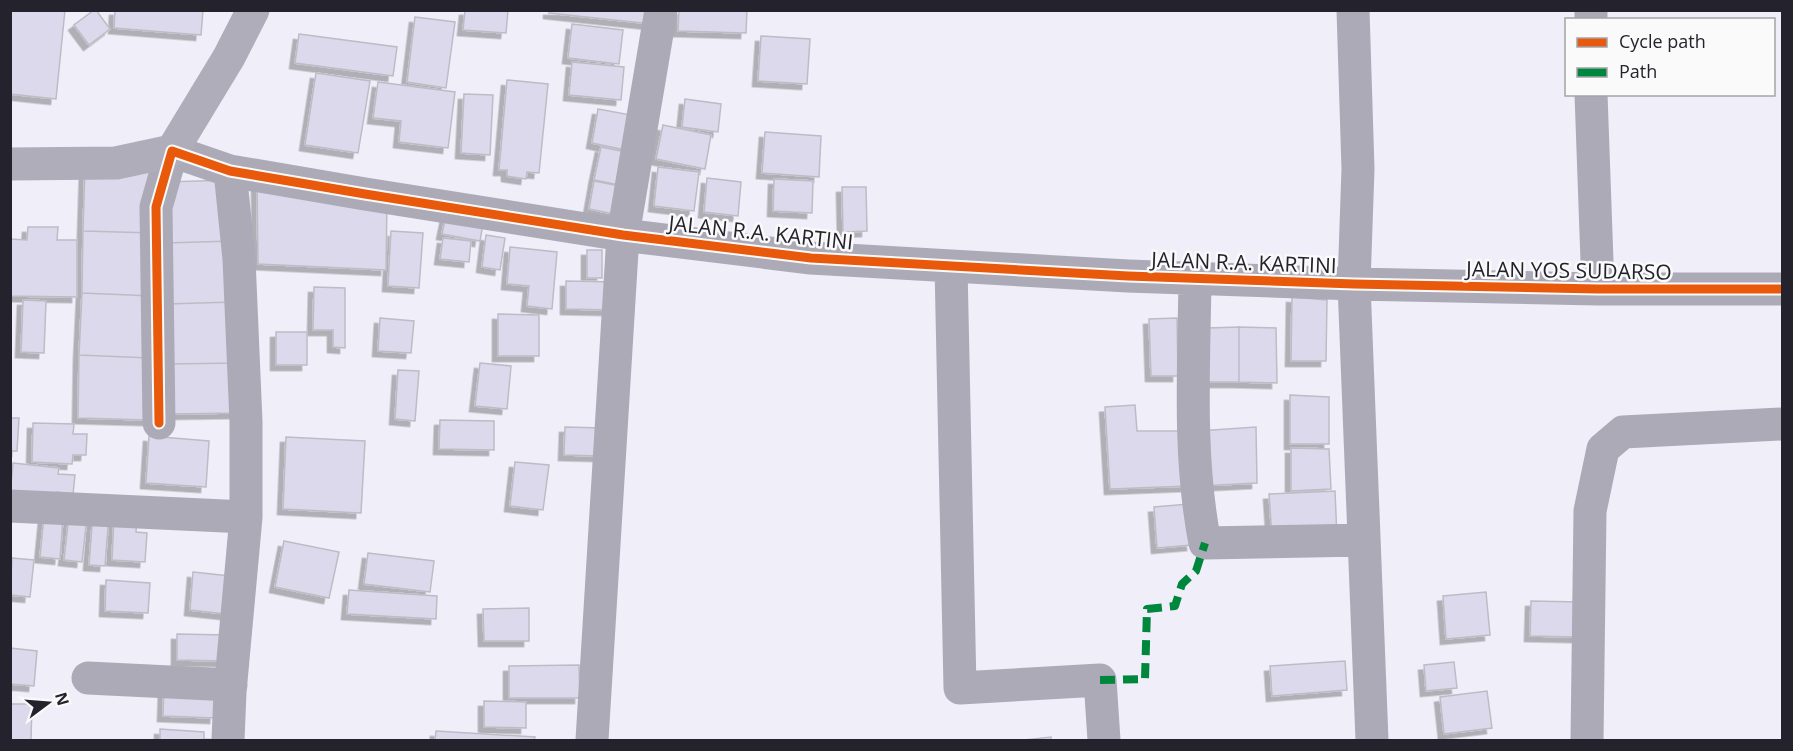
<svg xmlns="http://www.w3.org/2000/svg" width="1793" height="751" font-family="'Open Sans',sans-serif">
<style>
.building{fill:#ddd9ed;stroke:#bdbcc5;stroke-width:1.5;filter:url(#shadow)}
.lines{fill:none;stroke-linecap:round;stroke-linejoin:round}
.minor{stroke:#acaab7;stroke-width:33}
.major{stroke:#afadba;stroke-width:33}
.quiet{stroke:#00873e;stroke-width:8;stroke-dasharray:15 8;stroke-linecap:butt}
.cycleway-casing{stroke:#fafafa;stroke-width:13}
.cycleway{stroke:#e8590c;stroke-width:9}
.labels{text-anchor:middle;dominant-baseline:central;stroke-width:5;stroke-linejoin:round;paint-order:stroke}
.street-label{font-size:21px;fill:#24232d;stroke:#fafafa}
</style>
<defs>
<filter id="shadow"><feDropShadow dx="-5.5" dy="5.5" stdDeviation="0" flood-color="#0004"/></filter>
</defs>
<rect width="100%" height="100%" fill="#f0eef8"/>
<path class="building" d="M10,10H65L56,99L10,94Z
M94,10H96L110,29L89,45L74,25Z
M115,10H203L201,35L114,28Z
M465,10H508L506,33L463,30Z
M549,10H654L652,24L549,13Z
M679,10H747L746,33L678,31Z
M415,17L455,22L446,88L407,82Z
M572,24L623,30L619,64L568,58Z
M299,34L397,47L393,76L295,63Z
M761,36L810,39L807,84L758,81Z
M572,62L624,67L621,100L569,95Z
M316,73L370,81L358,153L305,145Z
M507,80L548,84L539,173L527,172L526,179L507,176V170H499Z
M378,82L455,92L448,148L399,142L401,121L373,118Z
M464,94L493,95L490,155L461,153Z
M685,99L721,104L718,132L682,127Z
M598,109L642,117L635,152L592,143Z
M663,125L711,135L705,169L656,159Z
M765,132L821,136L819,177L762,173Z
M601,147L636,154L630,187L594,180Z
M658,167L699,172L694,211L654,206Z
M85,168L155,171L153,233L83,231Z
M707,178L741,182L738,216L704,212Z
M257,179L387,200L386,270L258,264Z
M774,179L813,181L812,213L773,211Z
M230,180L232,241L166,243L165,182Z
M594,181L630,188L624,216L589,209Z
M842,187H866L867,231L843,232Z
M447,210L484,217L480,241L442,234Z
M28,227H58L57,240H77V297L10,296V239L27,240Z
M83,231L153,233L152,296L82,293Z
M391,231L423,233L419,288L388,286Z
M486,235L505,238L500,270L482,267Z
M443,238L471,241L469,262L440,259Z
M232,241L233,302L168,304L166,243Z
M510,247L557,252L552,309L527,306L529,286L507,284Z
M587,250H602V278H587Z
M566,281L614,282V310L566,309Z
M314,287L345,288V348L333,347V330H313Z
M82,293L152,296L150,358L79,355Z
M1292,297L1327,300L1326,361H1291Z
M23,300L46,301L44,353L21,352Z
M233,302L235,363L170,364L168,304Z
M498,314L539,315V356H498Z
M380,318L414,321L411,353L378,351Z
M1177,318L1178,376H1151L1149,319Z
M1239,327V382H1205L1208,328Z
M1239,327L1276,328L1277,383L1239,382Z
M276,332H307V365H276Z
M79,355L150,358L148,420L78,418Z
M235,363L236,413L171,414L170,364Z
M480,363L511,366L507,409L475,406Z
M398,370L419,371L415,421L395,419Z
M1290,395L1329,397V444H1290Z
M1135,405L1137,431H1186L1188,486L1110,489L1105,407Z
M10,418H19L17,451H10Z
M440,420L494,421V450L439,449Z
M33,423L74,424L73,434H87L86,455H73L72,464L32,462Z
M565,427L602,428V456L564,455Z
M1256,427L1257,483L1199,486L1198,431Z
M149,436L209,441L206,487L146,483Z
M286,437L365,441L361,513L283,509Z
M1291,448L1329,449L1331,489L1291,491Z
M515,462L549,465L543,510L510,506Z
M13,463L59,468L58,474L75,475L73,494L57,492L55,501L10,497Z
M1335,491L1337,538L1272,537L1269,494Z
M1189,504L1192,545L1157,548L1154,507Z
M93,513L109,514L105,566L89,565Z
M69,515L87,517L82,562L64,560Z
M44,516L63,518L60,559L40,557Z
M114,518L137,519L136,532L147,533L145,562L112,560Z
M284,541L339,552L329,598L275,587Z
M368,553L434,561L430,592L364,584Z
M12,558L34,560L30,597L10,595Z
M193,572L239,577L235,615L190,610Z
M106,580L150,583L148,613L105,611Z
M349,590L437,596L436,619L347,614Z
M1486,592L1490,635L1446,639L1443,596Z
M1531,601L1579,602L1578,637L1530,636Z
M529,608V641H484L483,609Z
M177,634L227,635V661L177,660Z
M10,648L37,651L34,686L10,684Z
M1345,661L1347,690L1272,696L1270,666Z
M1454,662L1457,688L1426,691L1424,665Z
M579,665L580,698H509V666Z
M164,687L217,689L215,718L163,716Z
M1487,691L1492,728L1444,734L1440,697Z
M484,701L526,702V728L484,727Z
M10,704H32L31,740H10Z
M160,729L204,732V739L220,740H160Z
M436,731L535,737L534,740H435Z
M1051,737V740H1024Z"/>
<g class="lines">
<path class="minor" d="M1353,10L1358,169L1354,284L1372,740
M1591,20V10
M1591,94L1598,289
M951,266L960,688L1100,680L1104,740
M1195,278C1194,366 1188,456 1205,543L1364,540
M159,423L156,207L172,151L230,171L365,194L623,235L811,258L1128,276L1354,284L1598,289H1782
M10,506L246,517
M88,678L231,685
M228,740L230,692L246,517V422L239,259L230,171
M592,740L623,235L661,10
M1587,740L1590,511L1603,449L1623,432L1782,424"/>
<path class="major" d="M10,164L116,163L172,151L229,57L253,10"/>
<path class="quiet" d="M1100,680L1145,679L1147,609L1175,606L1182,584L1196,571L1205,543"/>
<defs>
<path id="cycleway" d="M159,423L156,207L172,151L230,171L365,194L623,235L811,258L1128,276L1354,284L1598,289H1782"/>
</defs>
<use href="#cycleway" class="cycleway-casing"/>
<use href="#cycleway" class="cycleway"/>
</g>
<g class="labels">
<g class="street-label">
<text transform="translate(761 232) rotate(6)">JALAN R.A. KARTINI</text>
<text transform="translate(1244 262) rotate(2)">JALAN R.A. KARTINI</text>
<text transform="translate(1569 270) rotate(1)">JALAN YOS SUDARSO</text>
</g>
</g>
<rect width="1793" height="751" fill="none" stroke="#24232d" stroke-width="24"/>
<rect x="1565" y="18" width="210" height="78" fill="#fafafa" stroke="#a4a4a8" stroke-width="1.5"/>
<rect x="1577" y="38" width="30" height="9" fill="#e8590c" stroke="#a4a4a8" stroke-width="1.5"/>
<text x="1619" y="48" font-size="18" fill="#24232d">Cycle path</text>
<rect x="1577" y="68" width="30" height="9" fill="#00873e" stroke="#a4a4a8" stroke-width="1.5"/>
<text x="1619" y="78" font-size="18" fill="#24232d">Path</text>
<g transform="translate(48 703) rotate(74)" stroke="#fafafa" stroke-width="4.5" paint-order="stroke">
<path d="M0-4.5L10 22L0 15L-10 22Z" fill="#24232d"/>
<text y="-9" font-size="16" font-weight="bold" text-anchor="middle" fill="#24232d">N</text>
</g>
</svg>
